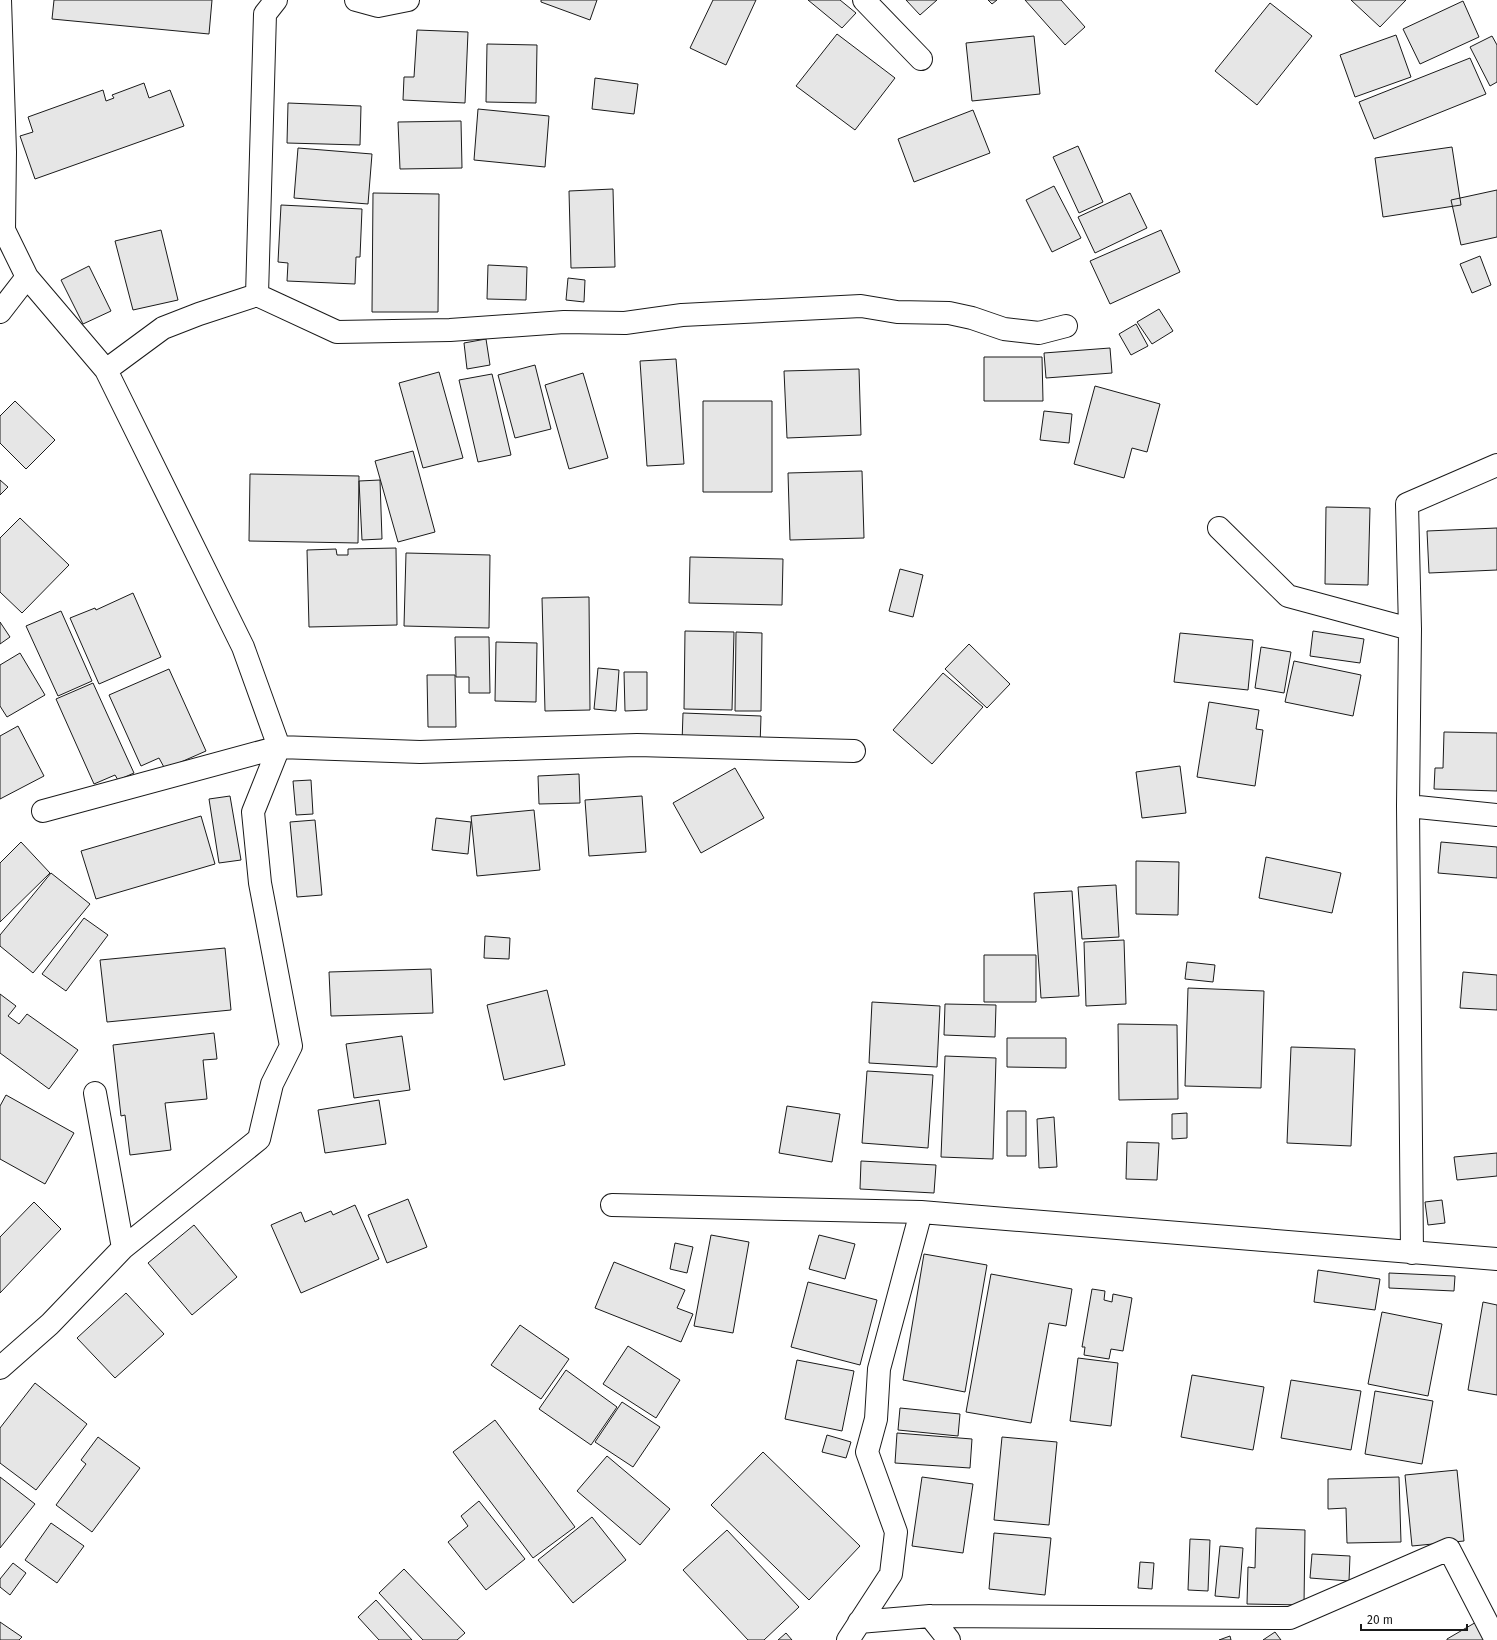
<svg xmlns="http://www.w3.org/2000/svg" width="1497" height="1640" font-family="'Fira Sans',sans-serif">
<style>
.building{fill:#e6e6e6;stroke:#1a1a1a}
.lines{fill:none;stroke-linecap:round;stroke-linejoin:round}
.minor-casing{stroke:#1a1a1a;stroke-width:24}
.minor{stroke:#fff;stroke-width:22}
</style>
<rect width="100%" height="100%" fill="#fff"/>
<path class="building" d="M54,0H212L209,34L52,19Z
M541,0H597L590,20L541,2Z
M713,0H756L726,65L690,48Z
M808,0H840L856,13L842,28Z
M906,0H937L920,15Z
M988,0H997L992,4Z
M1025,0H1061L1085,27L1065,45Z
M1351,0H1406L1380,27Z
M1463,1L1479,37L1420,64L1403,29Z
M1270,3L1312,36L1257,105L1215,71Z
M417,30L468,32L465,103L403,100L404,77H414Z
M837,34L895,78L855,130L796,86Z
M1396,35L1411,77L1355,97L1340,55Z
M1034,36L1040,94L972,101L966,43Z
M1492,36L1497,45V82L1490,86L1470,47Z
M487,44L537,45L536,103L486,102Z
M1470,58L1486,94L1374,139L1359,102Z
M595,78L638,84L634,114L592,109Z
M144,83L149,98L170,90L184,126L35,179L20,136L33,132L28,117L103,90L106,101L114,98L112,95Z
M288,103L361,106L360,145L287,143Z
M478,109L549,116L545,167L474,160Z
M973,110L990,153L914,182L898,139Z
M461,121L462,168L400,169L398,122Z
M1078,146L1103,202L1079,213L1053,157Z
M1452,147L1461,205L1383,217L1375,158Z
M298,148L372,154L368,204L294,198Z
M1054,186L1081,238L1052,252L1026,200Z
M613,189L615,267L571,268L569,191Z
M1497,190V237L1461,245L1451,200Z
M373,193L439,194L438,312H372Z
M1130,193L1147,228L1095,253L1078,217Z
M281,205L362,209L360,257H356L355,284L287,281L288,263L278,262Z
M161,230L178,300L133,310L115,241Z
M1161,230L1180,272L1110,304L1090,261Z
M1480,256L1491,285L1472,293L1460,264Z
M488,265L527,267L526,300L487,299Z
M89,266L111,311L83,324L61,280Z
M568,278L585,280L584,302L566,300Z
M1159,309L1173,331L1152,344L1137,322Z
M1136,324L1148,346L1131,355L1119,334Z
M486,339L490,365L467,369L464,343Z
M1110,348L1112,373L1046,378L1044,353Z
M984,357H1042L1043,401H984Z
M676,359L684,464L647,466L640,361Z
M535,365L551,429L515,438L498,375Z
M859,369L861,435L787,438L784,371Z
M439,372L463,458L423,468L399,383Z
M583,373L608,458L569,469L545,385Z
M492,374L511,455L478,462L459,380Z
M1095,386L1160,404L1147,452L1132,448L1124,478L1074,464Z
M15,401L55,440L26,469L0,443V416Z
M703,401H772V492H703Z
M1044,411L1072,414L1069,443L1040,440Z
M413,451L435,532L398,542L375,461Z
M862,471L864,538L790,540L788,473Z
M250,474L359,476L358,543L249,541Z
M0,480L8,487L0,495Z
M380,480L382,539L362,540L359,481Z
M1326,507L1370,508L1368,585L1325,584Z
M20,518L69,565L22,613L0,592V538Z
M1497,528V570L1429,573L1427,531Z
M396,548L397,625L309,627L307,550L336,549L337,555H348V549Z
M406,553L490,555L489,628L404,626Z
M690,557L783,559L782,605L689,603Z
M900,569L923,575L913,617L889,611Z
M133,593L161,657L99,684L70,618L95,608L96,610Z
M589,597L590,710L545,711L542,598Z
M61,611L92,681L58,696L26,626Z
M0,622L10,637L0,644Z
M685,631L734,632L732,710L684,709Z
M1313,631L1364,639L1360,663L1310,656Z
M736,632L762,633L761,711H735Z
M1180,633L1253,640L1248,690L1174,682Z
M455,637H489L490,693H469V677H456Z
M496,642L537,643L536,702L495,701Z
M969,644L1010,684L987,708L945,669Z
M1261,647L1291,652L1284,693L1255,688Z
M20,653L45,695L7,717L0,706V665Z
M1294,661L1361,675L1353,716L1285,702Z
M598,668L619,670L616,711L594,709Z
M169,669L206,751L165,769L159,758L141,766L109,695Z
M624,672H647V710L625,711Z
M943,673L983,707L932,764L893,730Z
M427,675H455L456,727H428Z
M93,683L134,773L118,780L115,775L94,784L56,699Z
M1209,702L1259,710L1256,729L1263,730L1255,786L1197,777Z
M683,713L761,716L760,746L682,743Z
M18,726L44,776L0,799V736Z
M1444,732L1497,733V791L1434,789L1435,768H1443Z
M1180,766L1186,813L1142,818L1136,772Z
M735,768L764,818L701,853L673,803Z
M579,774L580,803L539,804L538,776Z
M311,780L313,814L296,815L293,781Z
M230,796L241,860L219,863L209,799Z
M642,796L646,852L589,856L585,800Z
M534,810L540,870L477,876L471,816Z
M201,816L215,864L96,899L81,851Z
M436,818L471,822L468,854L432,850Z
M315,820L322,895L297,897L290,822Z
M21,842L50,873L0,922V863Z
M1441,842L1497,847V878L1438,873Z
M1266,857L1341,873L1332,913L1259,898Z
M1136,861L1179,862L1178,915L1136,914Z
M51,873L90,904L33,973L0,946V935Z
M1116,885L1119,937L1082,939L1078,887Z
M1072,891L1079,996L1041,998L1034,893Z
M84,918L108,935L66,991L42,974Z
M485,936L510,938L509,959L484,958Z
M1124,940L1126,1004L1086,1006L1084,942Z
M225,948L231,1010L107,1022L100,960Z
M984,955H1036V1002H984Z
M1187,962L1215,965L1213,982L1185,979Z
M431,969L433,1013L331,1016L329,972Z
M1463,972L1497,975V1010L1460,1008Z
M1188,988L1264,991L1261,1088L1185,1086Z
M547,990L565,1065L504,1080L487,1005Z
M0,994L16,1006L8,1016L19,1024L27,1014L78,1050L49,1089L0,1053Z
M872,1002L940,1006L937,1067L869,1063Z
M945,1004L996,1005L995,1037L944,1035Z
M1118,1024L1177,1025L1178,1099L1119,1100Z
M214,1033L217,1059L203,1060L207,1099L165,1103L171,1150L130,1155L125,1115L121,1116L113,1045Z
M402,1036L410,1090L354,1098L346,1044Z
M1007,1038H1066V1068L1007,1067Z
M1291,1047L1355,1049L1351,1146L1287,1143Z
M945,1056L996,1058L993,1159L941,1157Z
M867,1071L933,1075L928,1148L862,1143Z
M6,1095L74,1133L45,1184L0,1159V1106Z
M379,1100L386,1144L325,1153L318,1110Z
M787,1106L840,1114L832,1162L779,1153Z
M1007,1111H1026V1156H1007Z
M1187,1113V1138L1172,1139V1114Z
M1054,1117L1057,1167L1039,1168L1037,1119Z
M1127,1142L1159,1143L1157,1180L1126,1179Z
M1497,1153V1176L1457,1180L1454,1157Z
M861,1161L936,1165L934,1193L860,1189Z
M408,1199L427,1247L387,1263L368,1215Z
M1442,1200L1445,1223L1428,1225L1425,1202Z
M34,1202L61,1229L0,1293V1237Z
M355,1205L379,1259L301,1293L271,1225L301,1212L305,1222L331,1211L333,1215Z
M194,1225L237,1277L192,1315L148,1263Z
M711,1235L749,1242L733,1333L694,1326Z
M819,1235L855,1244L845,1279L809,1269Z
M675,1243L693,1247L687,1273L670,1269Z
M924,1254L987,1265L965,1392L903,1380Z
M614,1262L685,1290L677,1308L693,1314L681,1342L595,1308Z
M1318,1270L1380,1279L1375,1310L1314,1302Z
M1389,1273L1455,1276L1454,1291L1389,1288Z
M991,1274L1072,1289L1066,1326L1049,1323L1031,1423L966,1412Z
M808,1282L877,1300L860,1365L791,1347Z
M1092,1289L1105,1291L1104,1300L1112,1302L1113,1294L1132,1298L1123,1351L1111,1349L1109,1359L1084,1355L1085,1347H1082Z
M126,1293L164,1334L115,1378L77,1338Z
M1483,1302L1497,1305V1395L1468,1390Z
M1382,1312L1442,1324L1428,1396L1368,1384Z
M520,1325L569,1359L541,1399L491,1365Z
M628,1346L680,1380L656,1418L603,1384Z
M1078,1358L1118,1363L1111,1426L1070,1421Z
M797,1360L854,1371L842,1431L785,1419Z
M566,1370L617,1407L591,1445L539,1409Z
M1192,1375L1264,1387L1253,1450L1181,1437Z
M1291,1380L1361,1391L1351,1450L1281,1438Z
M35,1383L87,1424L36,1490L0,1463V1428Z
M1375,1391L1433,1401L1422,1464L1365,1454Z
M622,1402L660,1427L633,1467L595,1442Z
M900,1408L960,1414L958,1436L898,1430Z
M495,1420L575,1527L533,1558L453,1452Z
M897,1433L972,1439L970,1468L895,1463Z
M827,1435L851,1442L846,1458L822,1452Z
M98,1437L140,1468L92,1532L56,1505L86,1464L81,1460Z
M1002,1437L1057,1442L1049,1525L994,1520Z
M763,1452L860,1546L809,1600L711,1505Z
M607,1456L670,1509L640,1545L577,1491Z
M1457,1470L1464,1541L1412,1546L1405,1475Z
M0,1477L35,1504L0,1548Z
M922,1477L973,1484L963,1553L912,1546Z
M1399,1477L1401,1542L1347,1543L1346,1508L1328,1509V1479Z
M479,1501L525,1559L486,1590L448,1542L468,1526L461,1516Z
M592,1517L626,1560L573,1603L538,1560Z
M51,1523L84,1546L57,1583L25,1560Z
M1256,1528L1305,1530L1304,1605L1247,1604L1248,1567L1255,1568Z
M727,1530L799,1607L764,1640H748L683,1570Z
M994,1533L1051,1538L1045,1595L989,1589Z
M1190,1539L1210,1540L1208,1591L1188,1590Z
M1220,1546L1243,1548L1239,1598L1215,1596Z
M1312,1554L1350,1556L1349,1581L1310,1578Z
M1140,1562L1154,1563L1152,1589L1138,1588Z
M13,1563L26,1573L10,1595L0,1587V1579Z
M404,1569L465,1633L457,1640H423L379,1593Z
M376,1600L412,1640H379L358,1617Z
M1478,1621L1488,1640H1447V1639Z
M0,1622L22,1637L19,1640H0Z
M1275,1632L1281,1640H1263Z
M786,1633L792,1640H778Z
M1230,1636L1231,1640H1219Z"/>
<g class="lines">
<defs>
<path id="minor" d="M356,0L378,6L408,0
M864,0L921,59
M257,295L265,14L276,0
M0,312L27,277
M106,370L163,328L199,314L257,295L337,332L450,330L564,322L625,323L682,315L861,306L897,312L949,313L972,318L1004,329L1039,333L1066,326
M1219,528L1288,596L1410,629L1408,806L1412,1253
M1410,629L1407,504L1497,465
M1408,806L1497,815
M43,811L279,747L420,752L637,745L854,751
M95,1093L123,1248
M612,1205L921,1212L1497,1259
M0,1368L50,1324L123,1248L259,1139L272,1084L291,1046L260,883L253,812L279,747L243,647L106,370L27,277L4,230L5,152L0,0
M930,1616L949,1640
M859,1622L930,1616L1290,1618L1449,1549L1496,1640
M848,1640L891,1574L896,1532L867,1452L876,1419L879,1369L921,1212"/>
</defs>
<use href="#minor" class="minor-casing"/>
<use href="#minor" class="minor"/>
</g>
<path d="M1361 1624v6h106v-6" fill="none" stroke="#1a1a1a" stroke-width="2"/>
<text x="1367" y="1624" font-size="12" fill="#1a1a1a" stroke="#ffffff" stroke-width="3" paint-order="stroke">20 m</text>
</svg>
